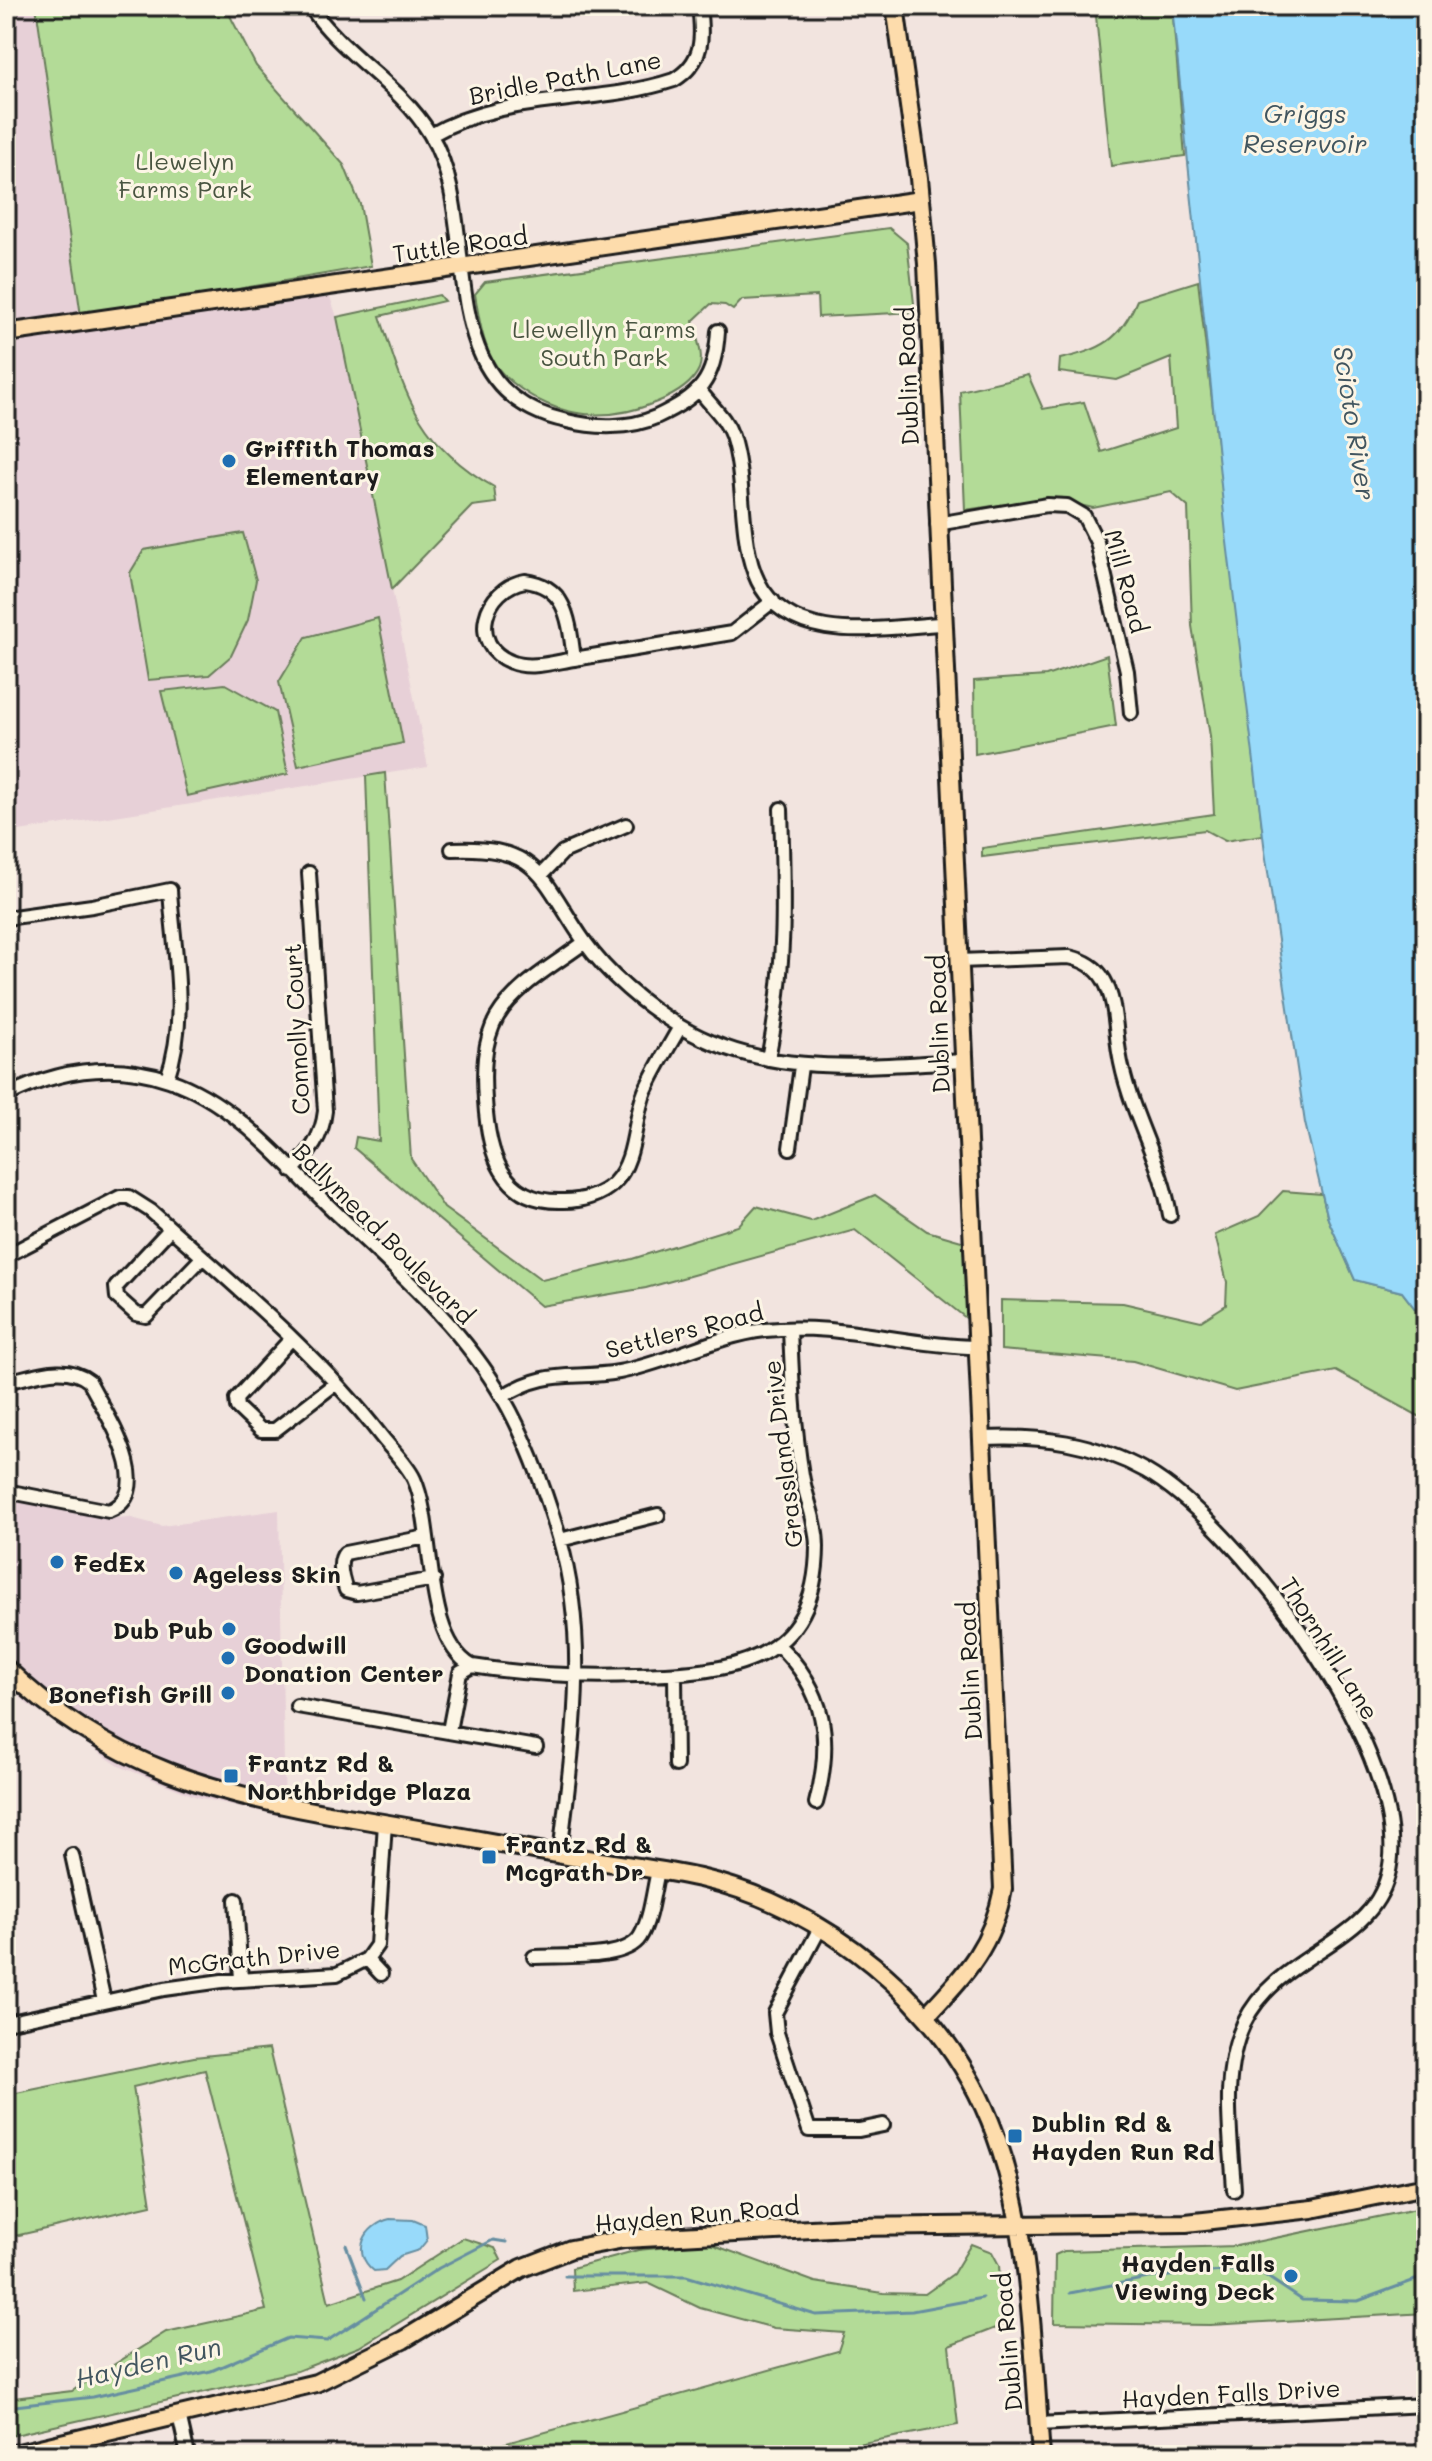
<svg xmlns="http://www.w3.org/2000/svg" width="1432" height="2461" font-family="Mali,sans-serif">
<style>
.built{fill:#e7d0d7}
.green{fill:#b3db97;stroke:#687c5a;stroke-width:2}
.water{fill:#98dafa;stroke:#668ea1;stroke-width:2}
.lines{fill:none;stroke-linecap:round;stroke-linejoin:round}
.stream{stroke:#668ea1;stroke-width:3}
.minor-casing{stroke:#1c1c1c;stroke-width:18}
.major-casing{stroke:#1c1c1c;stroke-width:22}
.minor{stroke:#fcf5e5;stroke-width:12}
.major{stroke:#fddcac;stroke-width:16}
.poi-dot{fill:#1f6fb2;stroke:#fcf5e5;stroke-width:3}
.labels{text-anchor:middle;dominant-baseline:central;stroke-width:6;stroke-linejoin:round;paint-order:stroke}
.street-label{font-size:24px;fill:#1c1c1c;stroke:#fcf5e5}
.park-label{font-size:24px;fill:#495541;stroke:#fcf5e5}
.poi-label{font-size:24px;font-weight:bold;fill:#1c1c1c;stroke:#fcf5e5;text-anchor:start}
.water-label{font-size:26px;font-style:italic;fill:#41555f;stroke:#fcf5e5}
</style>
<rect width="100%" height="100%" fill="#f2e4df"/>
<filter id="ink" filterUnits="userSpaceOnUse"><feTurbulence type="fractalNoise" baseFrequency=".0125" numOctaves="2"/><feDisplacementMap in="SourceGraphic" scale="16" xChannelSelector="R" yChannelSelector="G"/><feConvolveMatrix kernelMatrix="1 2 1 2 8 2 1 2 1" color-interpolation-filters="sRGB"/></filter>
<g filter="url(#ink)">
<path class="built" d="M6,6H35L83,330L330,297L337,317L428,767L6,833Z
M6,1502H26L107,1519L128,1517L162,1526L279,1510L285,1817L197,1797L119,1766L27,1704L6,1682Z"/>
<path class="green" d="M36,6H225L256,66L344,165L360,204L371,266L81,316Z
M1095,6H1172L1185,156L1111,166Z
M889,228L907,243L915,312L818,317L817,296L742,300L733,310L725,305L711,304L693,321C695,336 705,354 699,369C692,385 672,396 657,402C601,425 548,417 503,374C484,356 479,319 475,294L485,282Z
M1198,281L1263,835L1225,841L1205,830L982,857V848L1214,814L1210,736L1192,626L1188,507L1171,492L1093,508L1048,498L965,510L960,391L1028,375L1043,409L1084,402L1101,452L1176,428L1171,358L1117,380L1059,372L1060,359C1102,349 1120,341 1137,300Z
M439,295L444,301L380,316C405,394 417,443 494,487L496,503L472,506L392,589L337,317Z
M243,533L256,580L248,620L231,656L209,675L148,680L130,573L144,550Z
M378,618L403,743L298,766L279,682L306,637Z
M1107,655L1116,726L975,754L974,681L1046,676Z
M225,684L275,712L288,774L187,796L161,691Z
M385,773L411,1159L444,1208L542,1280L632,1259L738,1226L756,1206L811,1221L875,1195L927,1231L965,1242L967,1319L855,1230L646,1288L541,1306L354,1148L356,1137L379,1141L366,776Z
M1283,1191L1322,1194L1328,1219L1355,1280L1402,1292L1426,1323V1420L1336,1371L1235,1391L1133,1361L1001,1350V1300L1123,1303L1201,1321L1226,1305L1227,1282L1215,1235L1259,1216Z
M269,2049L329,2303L397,2281L463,2238L495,2248L501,2260L359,2347L297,2371L6,2437V2399L72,2391L166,2332L266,2310L205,2070L133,2087L151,2205L6,2238V2095L194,2057Z
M1426,2207V2313L1210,2325L1054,2323L1055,2255L1064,2251L1236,2246Z
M708,2243L815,2282L883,2293L925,2294L953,2274L971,2244L992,2252L999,2265L1003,2325L949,2346L958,2425L820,2451V2455H463L838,2351L844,2333L774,2328L700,2308L648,2283L573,2291L572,2268L638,2250Z"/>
<path class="water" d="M1172,6H1426V1323L1402,1292L1355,1280L1328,1219L1305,1123L1265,852L1226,534Z
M390,2219L413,2220L425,2225L427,2240L419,2250L400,2256L385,2270L374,2271C350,2252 365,2225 390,2219Z"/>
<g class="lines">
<path class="stream" d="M346,2245L366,2298
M565,2276H686L816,2315L912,2311L982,2298
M1070,2293L1148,2278L1254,2268L1302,2300L1358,2301L1426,2276
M6,2407L93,2397L211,2371L288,2338L327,2341L439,2268L493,2240L506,2242"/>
<defs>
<path id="minor" d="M310,6C342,55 400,84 430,134C486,225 424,391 567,421C595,428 629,429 656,417C700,396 715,381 718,331
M431,135C505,92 595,106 674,80C704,62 703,37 699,6
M700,391C711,406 726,418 732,436C755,507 721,609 826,627C863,633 905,626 942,624
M937,524L1047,505L1067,506L1084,516L1097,542L1127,671L1131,713
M525,581C568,586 569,623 574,659C555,662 530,670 511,662C467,645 484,588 525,581Z
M574,659L732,633L773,601
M452,849C541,845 541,879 584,941C608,975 644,1005 679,1026C766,1078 866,1066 963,1061
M542,874L563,852L626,825
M6,918L92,906L170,890C174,957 189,1014 167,1079
M585,942C556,964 516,985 497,1017C483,1042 483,1073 485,1100C488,1151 500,1204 564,1201C581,1201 601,1196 614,1183C637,1160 633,1119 645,1091C655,1069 668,1048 680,1027
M959,961L1069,957C1084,960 1096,966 1104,980C1116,1001 1115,1028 1119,1052C1128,1110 1161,1159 1170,1215
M768,1059C786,969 784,901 781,809
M6,1096C58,1070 113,1061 169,1080C235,1102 285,1164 333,1210C394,1268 460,1324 503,1398C528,1441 545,1490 559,1537C590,1643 572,1748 560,1854
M790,1148L801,1066
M292,1171C310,1152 322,1138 325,1111L309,873
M170,1229L116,1287L117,1297L136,1314L146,1316L202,1258
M6,1256L120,1197H129L151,1211C230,1282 316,1352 381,1436C391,1449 407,1464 414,1479C436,1527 422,1638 472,1666C528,1675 580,1677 636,1675C729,1673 816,1665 817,1547C817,1522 806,1499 802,1475C794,1427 792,1378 790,1329
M291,1339L236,1399L237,1407L261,1430H275L336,1383
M6,1382C34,1376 66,1362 89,1381C105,1413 159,1491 109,1511L6,1491
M502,1397C547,1368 571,1380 619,1372C669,1363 714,1336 765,1330C837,1322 905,1346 976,1347
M982,1438C1040,1435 1094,1442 1146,1471C1239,1524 1418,1762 1388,1875C1370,1946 1278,1952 1244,2023C1220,2074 1231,2135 1234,2190
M426,1537L345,1553C337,1562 342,1579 346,1590L357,1593L434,1579
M560,1540L658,1515
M777,1644C826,1690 833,1740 816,1803
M675,1674L676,1765
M6,1688L16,1678
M297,1706L536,1747
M449,1731L460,1673L472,1666
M72,1855L104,2001
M236,1900L241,1979
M820,1928L775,2013L777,2033L809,2130H859L883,2125
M534,1957C561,1955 625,1961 640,1937C651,1919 653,1891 658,1871
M367,1959L381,1974
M6,2023L164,1989L222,1981L337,1974L367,1959L377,1945L385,1823
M179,2415L188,2455
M1038,2424L1426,2405"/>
<path id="major" d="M895,6L919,178L927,264L1003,1889C992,1947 965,1974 926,2016
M6,333L921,200
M6,1668C105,1766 226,1798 359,1819C427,1830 494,1843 562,1855C608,1863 655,1868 700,1878C825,1907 941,2001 990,2121C1032,2224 1032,2345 1041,2455
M10,2455L316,2383L403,2340L522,2268L571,2249L624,2239L849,2227L1186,2223L1312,2209L1426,2186"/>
</defs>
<use href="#minor" class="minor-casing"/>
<use href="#major" class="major-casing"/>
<use href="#minor" class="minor"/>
<use href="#major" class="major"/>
</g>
</g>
<g class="poi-dot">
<circle cx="229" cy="461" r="8"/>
<circle cx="57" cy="1562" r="8"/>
<circle cx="176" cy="1573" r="8"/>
<circle cx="229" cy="1629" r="8"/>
<circle cx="228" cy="1658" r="8"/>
<circle cx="228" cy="1693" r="8"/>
<rect x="223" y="1768" width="16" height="16" rx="4"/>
<rect x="481" y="1849" width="16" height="16" rx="4"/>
<rect x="1007" y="2128" width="16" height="16" rx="4"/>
<circle cx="1291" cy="2276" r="8"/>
</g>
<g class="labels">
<g class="street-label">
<text transform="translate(565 77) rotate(-11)">Bridle Path Lane</text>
<text transform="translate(460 244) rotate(-8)">Tuttle Road</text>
<text transform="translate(907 376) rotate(-92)">Dublin Road</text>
<text transform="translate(1127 581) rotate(75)">Mill Road</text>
<text transform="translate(938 1024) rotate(-92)">Dublin Road</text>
<text transform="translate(296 1029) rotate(-93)">Connolly Court</text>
<text transform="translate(384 1233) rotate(45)">Ballymead Boulevard</text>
<text transform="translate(684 1330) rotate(-14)">Settlers Road</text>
<text transform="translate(782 1454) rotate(-97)">Grassland Drive</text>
<text transform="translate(1330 1648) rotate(58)">Thornhill Lane</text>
<text transform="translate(969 1671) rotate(-93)">Dublin Road</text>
<text transform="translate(254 1957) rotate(-6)">McGrath Drive</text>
<text transform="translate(697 2214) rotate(-5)">Hayden Run Road</text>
<text transform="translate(1007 2342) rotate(-95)">Dublin Road</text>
<text transform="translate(1231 2393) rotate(-3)">Hayden Falls Drive</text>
</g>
<g class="park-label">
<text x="185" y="160">Llewelyn<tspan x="185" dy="28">Farms Park</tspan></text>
<text x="604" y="328">Llewellyn Farms<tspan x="604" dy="28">South Park</tspan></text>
</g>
<g class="poi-label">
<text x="245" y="447">Griffith Thomas<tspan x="245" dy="28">Elementary</tspan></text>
<text x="73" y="1562">FedEx</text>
<text x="192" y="1573">Ageless Skin</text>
<text x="213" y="1629" text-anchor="end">Dub Pub</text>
<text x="244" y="1644">Goodwill<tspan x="244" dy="28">Donation Center</tspan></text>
<text x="212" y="1693" text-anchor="end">Bonefish Grill</text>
<text x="247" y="1762">Frantz Rd &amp;<tspan x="247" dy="28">Northbridge Plaza</tspan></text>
<text x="505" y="1843">Frantz Rd &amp;<tspan x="505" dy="28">Mcgrath Dr</tspan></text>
<text x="1031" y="2122">Dublin Rd &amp;<tspan x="1031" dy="28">Hayden Run Rd</tspan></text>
<text x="1275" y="2262" text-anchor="end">Hayden Falls<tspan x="1275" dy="28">Viewing Deck</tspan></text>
</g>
<g class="water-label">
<text x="1305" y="113">Griggs<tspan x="1305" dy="30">Reservoir</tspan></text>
<text transform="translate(1355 423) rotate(81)">Scioto River</text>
<text transform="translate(148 2362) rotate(-13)">Hayden Run</text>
</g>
</g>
<rect width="1432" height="2461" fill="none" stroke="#fcf5e5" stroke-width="32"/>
<rect x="16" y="16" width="1400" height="2429" fill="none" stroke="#1c1c1c" stroke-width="3" filter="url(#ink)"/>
</svg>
